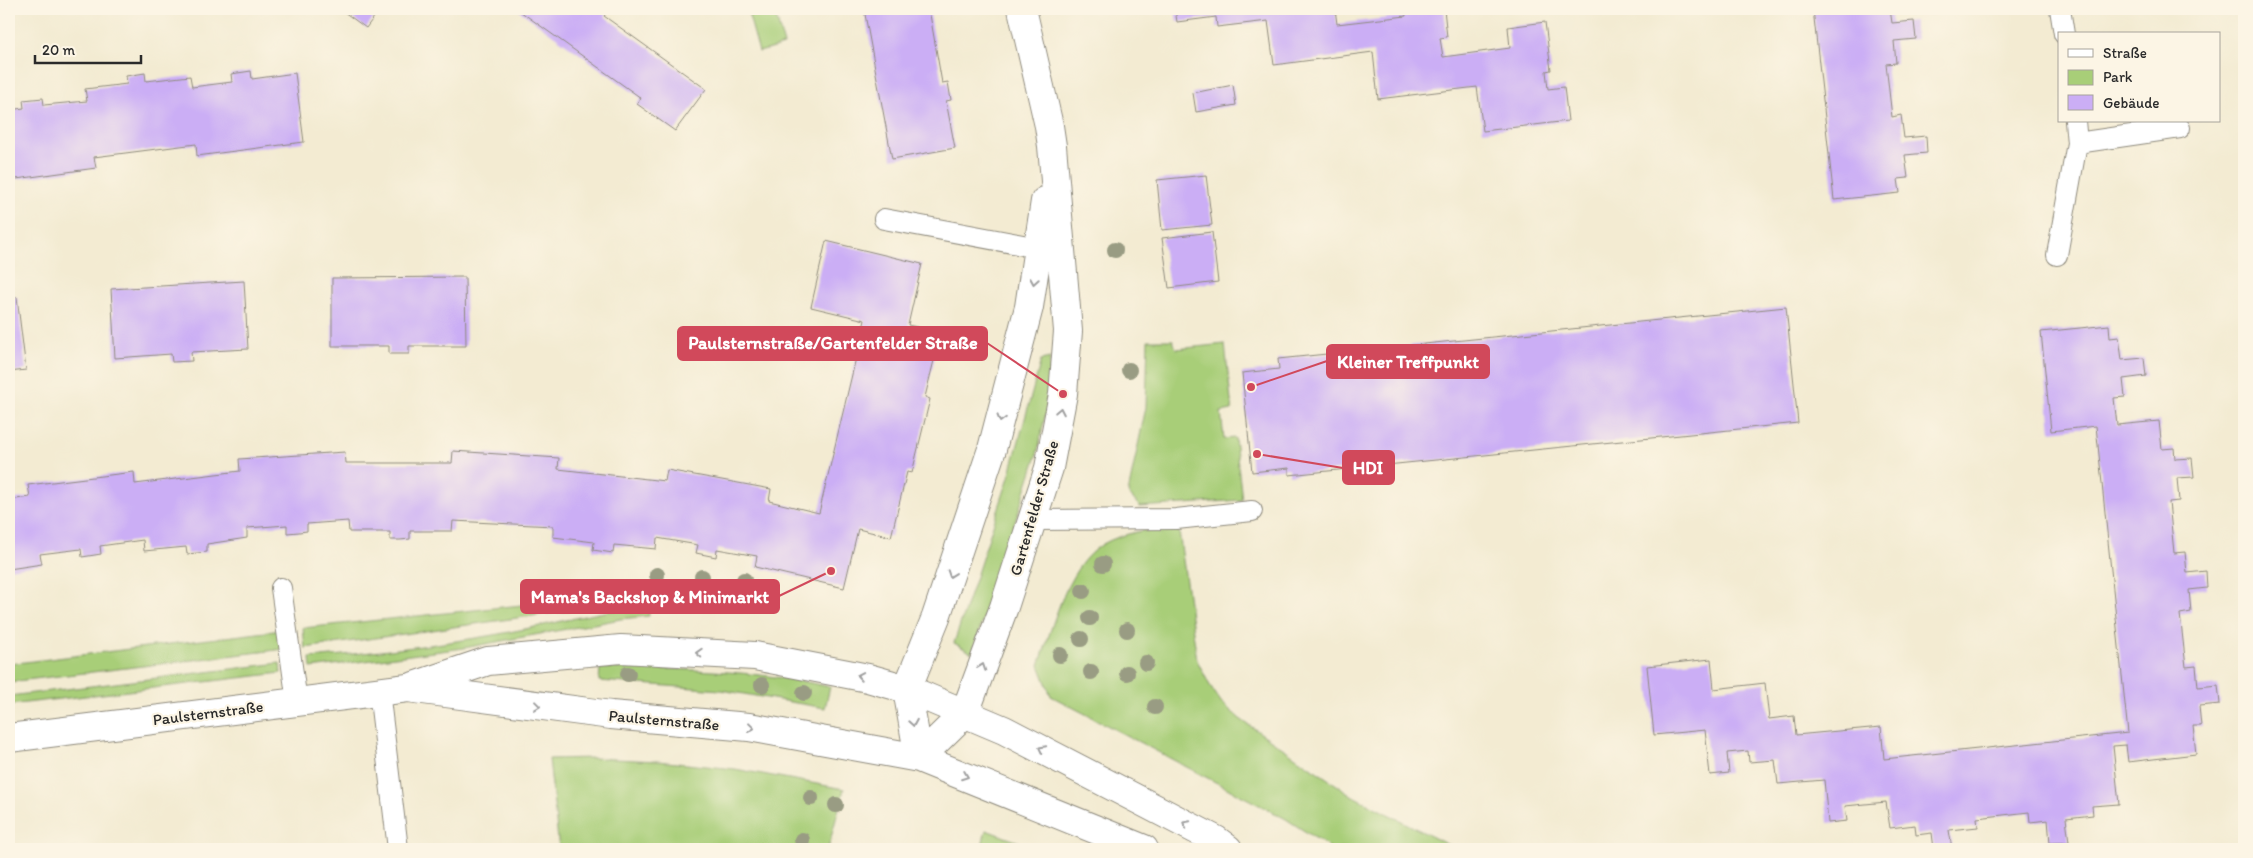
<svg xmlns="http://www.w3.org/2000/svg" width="2253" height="858" font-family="Itim,sans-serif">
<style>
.green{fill:#a8ce78;stroke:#6a7c52}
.building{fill:#cbaef5}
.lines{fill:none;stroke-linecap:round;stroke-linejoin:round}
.lane-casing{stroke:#8f8b7e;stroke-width:22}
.secondary-casing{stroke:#8f8b7e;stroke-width:30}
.lane{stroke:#fff;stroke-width:20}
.secondary{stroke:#fff;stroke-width:28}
.tree{fill:#999c83}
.oneway{stroke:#a0a0a0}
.labels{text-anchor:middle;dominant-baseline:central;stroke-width:4.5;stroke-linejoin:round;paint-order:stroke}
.street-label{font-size:16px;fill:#2b2b2b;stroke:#fcf5e5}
.leader{fill:none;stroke:#d1495b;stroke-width:2}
.callout-dot{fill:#d1495b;stroke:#fcf5e5;stroke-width:2}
.callout{fill:#d1495b;stroke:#d1495b;stroke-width:2}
.callout-label{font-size:18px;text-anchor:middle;font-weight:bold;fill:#fff}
</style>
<rect width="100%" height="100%" fill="#fcf5e5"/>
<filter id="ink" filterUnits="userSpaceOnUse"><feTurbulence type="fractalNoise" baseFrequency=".02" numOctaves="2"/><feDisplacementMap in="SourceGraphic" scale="10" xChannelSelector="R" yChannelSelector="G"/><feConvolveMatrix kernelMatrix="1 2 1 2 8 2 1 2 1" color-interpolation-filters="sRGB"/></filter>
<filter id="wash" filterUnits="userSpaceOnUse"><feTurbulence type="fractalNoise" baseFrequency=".0096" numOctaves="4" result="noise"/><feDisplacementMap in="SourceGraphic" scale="20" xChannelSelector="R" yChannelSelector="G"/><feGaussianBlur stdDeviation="1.12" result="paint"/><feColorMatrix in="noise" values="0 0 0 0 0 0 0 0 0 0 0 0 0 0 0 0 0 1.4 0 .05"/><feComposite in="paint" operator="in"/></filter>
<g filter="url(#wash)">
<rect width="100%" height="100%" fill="#f3ebd2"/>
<path class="green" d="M747,9H774L784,45L759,52Z
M1148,340H1173L1176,349L1225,344L1232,410L1221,412L1224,439L1235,438L1242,500L1140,507L1128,493L1146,407Z
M1050,358L1048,402L1037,455L972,653L954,643L1009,477L1041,360Z
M1178,524L1197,660L1209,684L1221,702L1240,719L1353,796L1456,849H1332L1286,819L1051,696L1039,665C1054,625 1067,558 1111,540C1131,531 1156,529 1178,524Z
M636,593L581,609L305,648L303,628Z
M648,606L649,616L621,619L464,648L311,668L310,658C380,652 456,643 525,629C566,621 606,609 648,606Z
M282,630L285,649L9,682V664Z
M280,663L281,673L9,705V696Z
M600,668C679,669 752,669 830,687L825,708L721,690L599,681Z
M592,758L657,761L735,769L844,789L828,849H559L549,759Z
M986,830L1038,849H981Z"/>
<g id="blocks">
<path class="building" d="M340,9H380L366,28Z
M517,9H607L609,10L604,16L706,89L675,131L637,104L641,98Z
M864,9H929L942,83L948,82L951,100L946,101L955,148L892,159Z
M1175,9H1335L1337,24L1406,16L1405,9H1444L1447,37L1440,38L1443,57L1510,48L1508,27L1545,22L1551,70L1546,71L1548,89L1564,87L1568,121L1483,131L1477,87L1378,99L1373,52L1274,65L1268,21L1217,27L1216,17L1177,22Z
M1813,9H1890L1892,23L1914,21L1916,39L1894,41L1896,63L1886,64L1892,117L1901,115L1904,138L1926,136L1927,153L1905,155L1908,178L1898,179L1900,193L1834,200Z
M251,71L252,79L295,73L304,142L197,156L196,144L94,157L96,168L9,180V110L24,108L23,100L43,98L44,105L87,101L85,89L127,84L126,76L145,73L146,81L190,76L192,87L232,82L231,74Z
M1233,85L1236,105L1196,112L1193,93Z
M1206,175L1212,225L1162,230L1157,180Z
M1212,232L1218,282L1169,288L1162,238Z
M826,241L922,264L908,325L941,332L925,397L930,399L912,473L907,472L891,537L858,529L844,588L755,567L757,556L717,549L716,557L696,553L698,545L657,538L656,549L614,545L613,553L593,550L594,542L553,537V526L453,521L452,531H410V539L400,540H390V532H349L348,521L307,524V531L299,532L287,533V525L247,528V538L207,544V552L187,554L186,547L144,551L143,540L100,546L101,554L82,557L81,549L40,554L42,564L9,569V500L30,497L28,485L134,472L135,484L240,471L239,459L345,452L346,463H452L453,451L559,458L558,469L665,481L667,470L771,489L769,501L819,513L865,320L811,307Z
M465,277L466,346H409V354H389V346H332V278Z
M244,281L248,349L191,352L192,361L172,362L171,354L115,358L111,289Z
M17,297L26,370L9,372V298Z
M1786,307L1798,423L1289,475V468L1252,472L1242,373L1279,369L1278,359Z
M2109,325L2110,338L2119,337L2122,360L2144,358L2146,376L2123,379L2125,397L2114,398L2117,425L2159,421L2162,449L2174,448L2175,459L2192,458L2194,477L2177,478L2179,501L2169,502L2174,553L2185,552L2187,573L2206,571L2207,588L2189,590L2191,612L2180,614L2186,667L2196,666L2198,687L2218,685L2220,704L2199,706L2201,726H2193L2196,754L2128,762L2126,745L2113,746L2119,804L2092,806L2093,815L2066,818L2069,842L2050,843L2048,820L2030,822L2029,812L1977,818L1978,827L1949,830L1952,849H1934L1932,833L1916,835L1915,825L1890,828L1886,802L1845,806L1847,821L1828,823L1824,780L1778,784L1775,760L1749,762L1748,751L1727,753L1729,773L1710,775L1705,730L1654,735L1647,666L1711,659L1714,689L1765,683L1769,719L1794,716L1796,735L1881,727L1884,759L2128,733L2096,426L2051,431L2041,332Z"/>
</g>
</g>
<g filter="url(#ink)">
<use href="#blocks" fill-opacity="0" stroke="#8f8b7e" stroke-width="1"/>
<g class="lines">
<defs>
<path id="lane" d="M2060,9L2064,34
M2077,143L2180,128
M884,219L1039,248
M2057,255L2077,143L2075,121
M1032,520L1176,519L1252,511
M281,588L297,702
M379,691L398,849"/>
<path id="secondary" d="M414,686L488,661L621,649L755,656L868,678L907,689L1004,730L1216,840L1228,849
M9,738L408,688L611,715L749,727L919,758L1144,849
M919,758L965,713L1004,607L1049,468L1063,394L1068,331L1052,146L1049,126L1022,9
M919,758L907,689L936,617L992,449L1029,307L1045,201"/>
</defs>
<use href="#lane" class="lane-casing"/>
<use href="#secondary" class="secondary-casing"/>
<use href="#lane" class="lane"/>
<use href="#secondary" class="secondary"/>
</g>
<g class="tree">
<circle cx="1115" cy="250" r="8"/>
<circle cx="1129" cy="370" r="8"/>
<circle cx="1103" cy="564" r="8"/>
<circle cx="657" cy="575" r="8"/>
<circle cx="702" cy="577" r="8"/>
<circle cx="744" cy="580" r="8"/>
<circle cx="1083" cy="591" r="8"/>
<circle cx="1090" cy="618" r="8"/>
<circle cx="1127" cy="630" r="8"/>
<circle cx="1081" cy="639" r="8"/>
<circle cx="1060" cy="655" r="8"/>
<circle cx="1146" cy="663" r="8"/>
<circle cx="1091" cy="672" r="8"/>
<circle cx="1127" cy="673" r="8"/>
<circle cx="628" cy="674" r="8"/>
<circle cx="762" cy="685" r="8"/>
<circle cx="804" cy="693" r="8"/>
<circle cx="1155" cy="707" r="8"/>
<circle cx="811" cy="798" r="8"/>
<circle cx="836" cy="805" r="8"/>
<circle cx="802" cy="840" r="8"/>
</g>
<defs><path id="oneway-chevron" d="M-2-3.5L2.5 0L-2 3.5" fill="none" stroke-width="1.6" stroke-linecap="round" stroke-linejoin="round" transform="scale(1.25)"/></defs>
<g class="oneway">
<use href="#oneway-chevron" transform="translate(1034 281) rotate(99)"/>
<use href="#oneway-chevron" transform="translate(1060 411) rotate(-79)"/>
<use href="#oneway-chevron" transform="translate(1001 419) rotate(106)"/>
<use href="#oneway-chevron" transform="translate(951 574) rotate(109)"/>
<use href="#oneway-chevron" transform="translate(699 653) rotate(-177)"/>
<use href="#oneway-chevron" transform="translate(982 667) rotate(-71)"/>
<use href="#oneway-chevron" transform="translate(860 676) rotate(-170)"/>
<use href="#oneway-chevron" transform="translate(537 706) rotate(7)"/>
<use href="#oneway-chevron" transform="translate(913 723) rotate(80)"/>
<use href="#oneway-chevron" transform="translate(751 728) rotate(7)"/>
<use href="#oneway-chevron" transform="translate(1042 749) rotate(-153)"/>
<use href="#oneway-chevron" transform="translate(965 776) rotate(21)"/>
<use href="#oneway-chevron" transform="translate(1186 824) rotate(-153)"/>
</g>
</g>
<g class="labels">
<g class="street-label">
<text transform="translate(1034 508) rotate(-74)">Gartenfelder Straße</text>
<text transform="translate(208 713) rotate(-7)">Paulsternstraße</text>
<text transform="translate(664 720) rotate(5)">Paulsternstraße</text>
</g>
</g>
<path class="leader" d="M1063 394L987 343M1251 387L1327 361M1257 454L1343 468M831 571L779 596"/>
<g class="callout-dot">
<circle cx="1063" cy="394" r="5"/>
<circle cx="1251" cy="387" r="5"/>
<circle cx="1257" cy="454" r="5"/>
<circle cx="831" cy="571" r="5"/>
</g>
<g class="callout">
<rect x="678" y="327" width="309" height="33" rx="5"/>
<rect x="1327" y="345" width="162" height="33" rx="5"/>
<rect x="1343" y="451" width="51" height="33" rx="5"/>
<rect x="521" y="580" width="258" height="33" rx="5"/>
</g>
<g class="callout-label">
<text x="833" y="349">Paulsternstraße/Gartenfelder Straße</text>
<text x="1408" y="368">Kleiner Treffpunkt</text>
<text x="1368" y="474">HDI</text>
<text x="650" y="603">Mama's Backshop &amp; Minimarkt</text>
</g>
<rect width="2253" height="858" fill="none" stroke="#fcf5e5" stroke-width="30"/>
<rect x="2058" y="32" width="162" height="90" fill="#fcf5e5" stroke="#a8a49b"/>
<rect x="2068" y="49" width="25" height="8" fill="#ffffff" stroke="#a8a49b"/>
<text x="2103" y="58" font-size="15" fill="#2b2b2b">Straße</text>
<rect x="2068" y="70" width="25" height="15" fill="#a8ce78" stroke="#a8a49b"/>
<text x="2103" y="82" font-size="15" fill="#2b2b2b">Park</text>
<rect x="2068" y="95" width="25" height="15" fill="#cbaef5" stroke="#a8a49b"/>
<text x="2103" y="108" font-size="15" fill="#2b2b2b">Gebäude</text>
<path d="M35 55v8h106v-8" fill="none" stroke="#2b2b2b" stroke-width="2.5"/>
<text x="42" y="55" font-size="15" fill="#2b2b2b" stroke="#fcf5e5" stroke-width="4" paint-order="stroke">20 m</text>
</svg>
